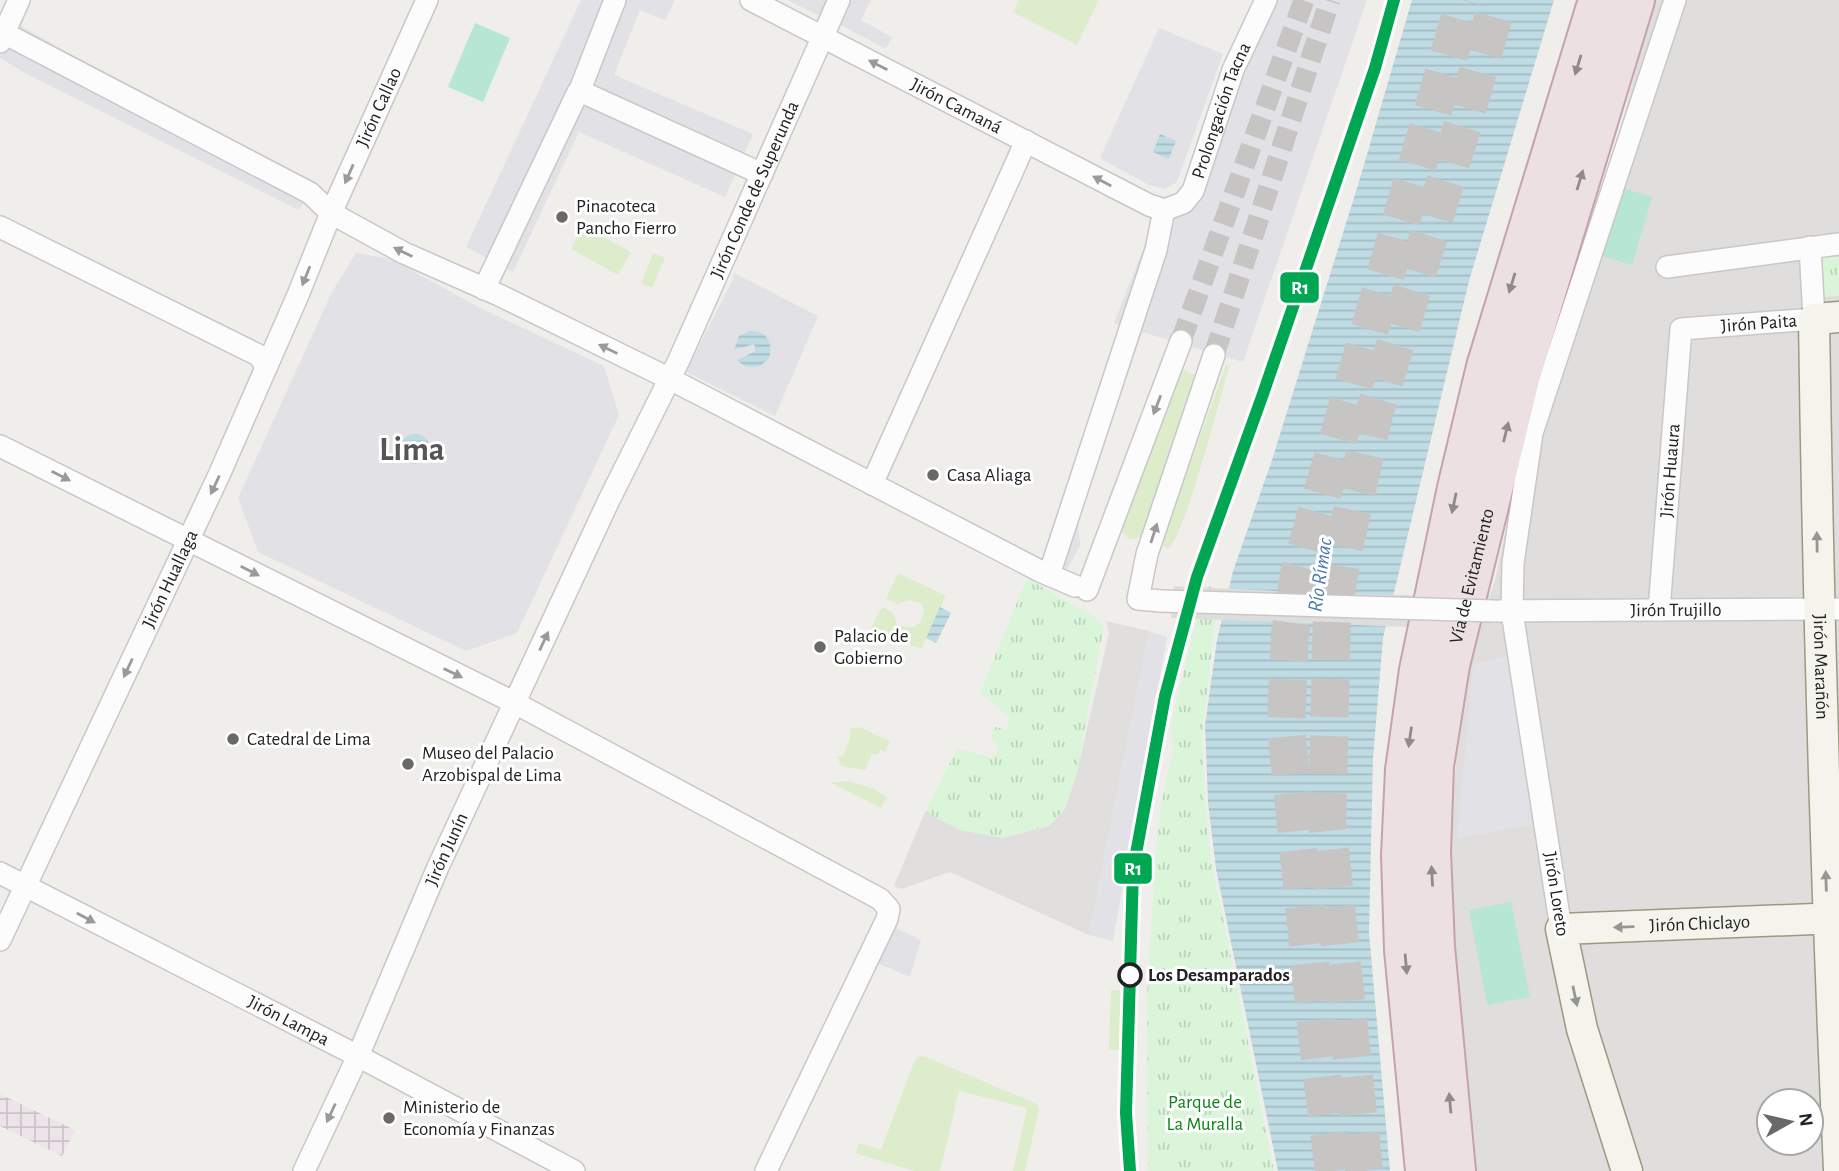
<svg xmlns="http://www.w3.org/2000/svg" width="1839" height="1171" font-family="'Alegreya Sans',sans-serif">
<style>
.residential{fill:#dfdedc;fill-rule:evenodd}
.industrial{fill:url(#industrial-grid)}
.grass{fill:#ddeccb}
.park{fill:url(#park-tufts)}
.pitch{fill:#b7e6d2}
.parking{fill:#e0dfde}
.plaza{fill:#e2e1e5}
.water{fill:url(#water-rules)}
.pier{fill:#dedddd}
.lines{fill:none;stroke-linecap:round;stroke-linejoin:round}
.street-tunnel{stroke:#c7c5c3;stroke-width:21;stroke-dasharray:21 10;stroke-linecap:butt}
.highway-tunnel{stroke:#c7c5c3;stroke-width:38;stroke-dasharray:38 19;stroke-linecap:butt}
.street-casing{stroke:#c9c8c7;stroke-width:24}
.secondary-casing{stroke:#999a82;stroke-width:33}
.highway-casing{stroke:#c5a2ac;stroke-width:42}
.street{stroke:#fdfcfc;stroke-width:21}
.secondary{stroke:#f4f4ed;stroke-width:30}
.highway{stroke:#ece0e2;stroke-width:38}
.rail{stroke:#ccc;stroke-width:5;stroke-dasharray:14 14;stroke-linecap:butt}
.street-bridge-casing{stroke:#c9c8c7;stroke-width:24;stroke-linecap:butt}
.street-bridge{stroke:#fdfcfc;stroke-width:21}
.rail-1-casing{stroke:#fff;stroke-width:18}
.rail-1{stroke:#00a651;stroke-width:12}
.oneway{fill:#9a9a9a}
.oneway2{fill:#918a8c}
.oneway3{fill:#969692}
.poi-dot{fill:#6a6968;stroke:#fff;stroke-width:2.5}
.stop-dot{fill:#fff;stroke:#222;stroke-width:3.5}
.labels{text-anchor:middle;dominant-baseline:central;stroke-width:6;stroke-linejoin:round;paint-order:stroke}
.street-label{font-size:19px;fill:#222;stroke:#fff}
.poi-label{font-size:19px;fill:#222;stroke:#fff;text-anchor:start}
.stop-label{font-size:19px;font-weight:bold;fill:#222;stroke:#fff;text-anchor:start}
.park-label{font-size:19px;fill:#0c8416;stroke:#fff}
.water-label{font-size:21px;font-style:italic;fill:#4a7aab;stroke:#fff}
.town-label{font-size:33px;font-weight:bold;fill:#555;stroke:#fff}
.line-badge{stroke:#fff;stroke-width:2.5}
.badge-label{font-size:19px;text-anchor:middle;font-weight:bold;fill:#fff}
</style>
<defs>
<pattern id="industrial-grid" width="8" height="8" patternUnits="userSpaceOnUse" patternTransform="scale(1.75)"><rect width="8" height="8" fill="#ede4e9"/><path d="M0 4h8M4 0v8" fill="none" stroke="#cbc3c8"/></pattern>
<pattern id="park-tufts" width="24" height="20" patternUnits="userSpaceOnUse" patternTransform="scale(1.75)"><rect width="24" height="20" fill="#daf5da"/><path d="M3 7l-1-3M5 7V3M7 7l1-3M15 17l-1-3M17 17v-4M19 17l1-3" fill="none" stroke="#bbd2bb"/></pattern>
<pattern id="water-rules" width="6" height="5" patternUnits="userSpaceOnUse" patternTransform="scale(1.75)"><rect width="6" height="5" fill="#bfdbe3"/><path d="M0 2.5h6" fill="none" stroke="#a4bcc2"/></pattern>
</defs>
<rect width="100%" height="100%" fill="#f0eeeb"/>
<path class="residential" d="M1654,0H1839V1171H1470L1452,986L1450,845L1460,707L1468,659L1495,580L1526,436L1615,150ZM1769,1101H1811V1143H1769Z"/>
<path class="industrial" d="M0,1094L75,1130L62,1156L0,1126Z"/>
<path class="grass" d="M1019,0H1099L1077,45L1013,12Z
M583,226L631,252L618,275L571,249Z
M653,253L665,258L652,288L641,283Z
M1226,365L1229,367C1220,398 1186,533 1168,549L1163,546L1162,541Z
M1185,370L1195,375L1196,387L1142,534C1133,544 1123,538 1120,526L1178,373Z
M898,573L946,596L921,649C904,641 888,637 871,628L882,607L892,612L898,626L913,627L920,623L924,610L921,603L909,600L898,604L886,599Z
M859,727L890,741L885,752L880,750L878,754H872L865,770L841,766L837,756H843L851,735L850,729Z
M847,781L872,788L887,797L881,808L831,783Z
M1111,990L1123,991L1120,1050H1109Z
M924,1056L1037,1104L1039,1109L1025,1171H1013L1027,1108L959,1091L940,1171H914L855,1153L859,1143L881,1150L916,1057Z"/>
<path class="park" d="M1820,257H1839V296L1821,297Z
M1027,578L1098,619L1103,626V632L1076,776L1065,809L1048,826L1002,838L980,835L960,830L925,812L957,749L994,758L999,745L990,739L995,727L1006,729L1011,718L980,693Z
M1209,586L1219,590L1202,734L1205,801L1211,858L1274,1171H1148L1147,992L1156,849L1161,805L1173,751L1170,727L1204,589Z"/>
<path class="pitch" d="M475,23L510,38L483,102L448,87Z
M1616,186L1652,197L1632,265L1596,254Z
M1511,902L1530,997L1487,1005L1469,910Z"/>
<path class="parking" d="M1106,621L1149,631L1089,935L950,872L901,889L894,886L925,812L960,830L1002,838L1049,826L1065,809L1076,776L1109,633Z"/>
<path class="plaza" d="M581,0H675L665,20L640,10L614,75L753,134L725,197L579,132L513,272L466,247Z
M787,0H827L820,16Z
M849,0H871L861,20L892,37L886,49L837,23Z
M1274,0H1367L1243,362L1142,332L1078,517L1080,546L1061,580L1049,575L1123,326L1114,323L1155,219H1169L1230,99Z
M0,14L63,50L317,183L299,210L25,73L0,58Z
M1159,28L1223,54L1177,182L1165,189L1149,185L1100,158Z
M356,253L391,259L480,308L604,366L619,415L517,633L466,651L258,552L238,498L332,292Z
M734,273L818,316L775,416L686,372L733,279Z
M1149,631L1167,637L1113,941L1089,935Z
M1519,653L1545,822L1457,838L1473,664Z
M885,923L921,940L910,977L868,959Z"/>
<path class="water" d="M1412,0H1554L1469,281L1383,638L1373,758L1369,932L1390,1171H1278L1216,869L1208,802L1205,725L1217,640L1233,571L1271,463L1358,185Z
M1160,134L1176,141L1169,159L1153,152Z
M749,331C766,330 774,342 769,358C760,369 748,371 737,360L756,351L754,344L734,350L739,336Z
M400 449a15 15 0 1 1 30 0a15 15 0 1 1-30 0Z
M940,607L951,613L936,643L926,638Z"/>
<path class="pier" d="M1174,586L1338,594L1486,596L1484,630L1171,618Z"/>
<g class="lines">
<path class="street-tunnel" d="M1181,341L1304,0
M1214,355L1330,0"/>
<path class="highway-tunnel" d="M1334,1171L1318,1043L1286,726L1290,634L1299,574L1465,0
M1364,1171L1327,823L1332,615L1344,547L1374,414L1464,121L1498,0"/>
<defs>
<g id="street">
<path id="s1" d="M751,0L1149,205L1164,210"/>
<path d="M0,31L310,193L331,213L404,253L499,295L670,379L1040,571L1075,586"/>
<path d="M0,42L19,0"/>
<path d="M581,87L615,0"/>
<path d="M582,92L762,174"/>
<path id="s2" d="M1164,210L1183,203L1193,191L1233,70L1266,0"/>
<path d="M0,227L260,356L266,368"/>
<path d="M1667,267L1839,244"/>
<path d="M484,289L578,92"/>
<path d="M0,446L515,703L880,899L889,909L887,919L766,1171"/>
<path d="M872,484L1026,141"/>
<path d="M1049,575L1156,250L1164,210"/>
<path d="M1087,590L1181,341"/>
<path d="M1161,601L1138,599L1147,554L1214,355"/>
<path id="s3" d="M1659,610L1681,329L1814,319L1810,247"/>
<path id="s4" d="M1498,611L1839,609"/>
<path id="s5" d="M0,873L358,1056L574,1171"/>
<path d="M1561,929L1512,612L1513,563L1532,433L1675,0"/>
<path id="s6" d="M0,940L219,475L298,295L331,213L427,0"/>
<path id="s7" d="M304,1171L358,1056L438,867L609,500L679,360L839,0"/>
</g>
<g id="secondary">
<path id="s8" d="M1839,317L1814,319C1818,603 1826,886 1839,1170"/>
<path id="s9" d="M1627,1171L1582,1029L1561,929L1839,918"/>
</g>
<g id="highway">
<path d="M1425,1171L1404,950L1401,855L1405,770L1419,670L1457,488L1486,367L1598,0"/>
<path id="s10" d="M1456,1171L1435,947L1431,852L1434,766L1450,665L1521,375L1635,0"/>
</g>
</defs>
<use href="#street" class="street-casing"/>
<use href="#secondary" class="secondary-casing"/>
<use href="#highway" class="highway-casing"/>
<use href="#street" class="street"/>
<use href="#secondary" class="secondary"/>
<use href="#highway" class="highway"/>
<path class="rail" d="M1129,975L1133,870L1165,696L1197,577L1263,394L1375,68L1394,0"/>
<defs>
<path id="street-bridge" d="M1161,601L1494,611"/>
</defs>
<use href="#street-bridge" class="street-bridge-casing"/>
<use href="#street-bridge" class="street-bridge"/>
<defs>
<path id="rail-1" d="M1130,1171L1126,1113L1133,870L1165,696L1197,577L1263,394L1375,68L1394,0"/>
</defs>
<use href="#rail-1" class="rail-1-casing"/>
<use href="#rail-1" class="rail-1"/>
</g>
<defs><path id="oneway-solid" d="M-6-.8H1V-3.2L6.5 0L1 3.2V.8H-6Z" transform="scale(1.75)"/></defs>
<g class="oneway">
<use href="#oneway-solid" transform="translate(878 65) rotate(-153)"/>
<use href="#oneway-solid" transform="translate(349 174) rotate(114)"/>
<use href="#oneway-solid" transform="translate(1102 181) rotate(-152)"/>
<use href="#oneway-solid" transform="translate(403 252) rotate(-154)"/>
<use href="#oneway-solid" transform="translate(306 276) rotate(112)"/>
<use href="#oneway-solid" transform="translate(608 349) rotate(-154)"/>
<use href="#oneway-solid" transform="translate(1157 405) rotate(111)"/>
<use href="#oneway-solid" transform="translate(61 476) rotate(27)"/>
<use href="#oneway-solid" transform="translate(215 485) rotate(115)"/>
<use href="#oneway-solid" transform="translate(1154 533) rotate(-72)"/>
<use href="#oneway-solid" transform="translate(250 571) rotate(27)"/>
<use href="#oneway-solid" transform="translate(544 641) rotate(-65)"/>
<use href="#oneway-solid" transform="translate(128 668) rotate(115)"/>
<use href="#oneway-solid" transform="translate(453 673) rotate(26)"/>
<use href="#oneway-solid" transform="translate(86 918) rotate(28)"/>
<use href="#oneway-solid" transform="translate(331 1113) rotate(115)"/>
</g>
<g class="oneway2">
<use href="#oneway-solid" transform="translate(1578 65) rotate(107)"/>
<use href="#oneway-solid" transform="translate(1580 180) rotate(-73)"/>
<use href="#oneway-solid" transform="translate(1512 283) rotate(107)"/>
<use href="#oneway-solid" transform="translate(1506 432) rotate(-76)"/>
<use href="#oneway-solid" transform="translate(1454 503) rotate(102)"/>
<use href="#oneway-solid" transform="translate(1410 737) rotate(98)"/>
<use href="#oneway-solid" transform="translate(1432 876) rotate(-93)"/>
<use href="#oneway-solid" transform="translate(1406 964) rotate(85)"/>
<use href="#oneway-solid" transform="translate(1450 1103) rotate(-95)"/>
</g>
<g class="oneway3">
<use href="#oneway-solid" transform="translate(1817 542) rotate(-91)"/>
<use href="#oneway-solid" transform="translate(1826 881) rotate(-92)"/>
<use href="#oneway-solid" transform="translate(1624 927) rotate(178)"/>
<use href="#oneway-solid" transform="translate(1575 996) rotate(78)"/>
</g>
<g class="poi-dot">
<circle cx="562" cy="217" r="7"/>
<circle cx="933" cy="475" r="7"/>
<circle cx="820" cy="647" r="7"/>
<circle cx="233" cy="739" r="7"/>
<circle cx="408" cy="764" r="7"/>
<circle cx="389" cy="1118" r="7"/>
</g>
<circle class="stop-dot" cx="1130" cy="975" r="11"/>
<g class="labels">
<g class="street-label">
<text stroke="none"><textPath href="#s6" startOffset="915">Jirón Callao</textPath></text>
<text stroke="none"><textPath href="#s1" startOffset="231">Jirón Camaná</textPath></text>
<text stroke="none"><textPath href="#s2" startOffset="121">Prolongación Tacna</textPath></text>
<text stroke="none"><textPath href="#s7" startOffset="1080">Jirón Conde de Superunda</textPath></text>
<text stroke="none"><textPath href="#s3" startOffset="360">Jirón Paita</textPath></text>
<text stroke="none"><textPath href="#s3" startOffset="140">Jirón Huaura</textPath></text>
<text stroke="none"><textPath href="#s10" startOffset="600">Vía de Evitamiento</textPath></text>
<text stroke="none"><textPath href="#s6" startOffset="399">Jirón Huallaga</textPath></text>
<text stroke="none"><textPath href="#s4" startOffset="178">Jirón Trujillo</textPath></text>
<text stroke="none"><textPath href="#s8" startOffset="373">Jirón Marañón</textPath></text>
<text stroke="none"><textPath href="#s7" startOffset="352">Jirón Junín</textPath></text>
<text transform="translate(1556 894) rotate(81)">Jirón Loreto</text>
<text stroke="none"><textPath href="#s9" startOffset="390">Jirón Chiclayo</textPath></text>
<text stroke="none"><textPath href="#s5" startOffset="324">Jirón Lampa</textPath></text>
</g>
<g class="poi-label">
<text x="576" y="206">Pinacoteca<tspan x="576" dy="22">Pancho Fierro</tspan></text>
<text x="947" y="475">Casa Aliaga</text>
<text x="834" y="636">Palacio de<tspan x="834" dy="22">Gobierno</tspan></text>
<text x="247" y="739">Catedral de Lima</text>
<text x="422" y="753">Museo del Palacio<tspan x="422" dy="22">Arzobispal de Lima</tspan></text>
<text x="403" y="1107">Ministerio de<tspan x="403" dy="22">Economía y Finanzas</tspan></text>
</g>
<g class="stop-label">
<text x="1148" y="975">Los Desamparados</text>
</g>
<g class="park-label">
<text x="1205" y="1102">Parque de<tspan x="1205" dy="22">La Muralla</tspan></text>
</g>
<g class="water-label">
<text transform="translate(1320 575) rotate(-82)">Río Rímac</text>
</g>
<g class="town-label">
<text x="412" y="450">Lima</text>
</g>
</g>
<g class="line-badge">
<rect x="1279" y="271" width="41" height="33" rx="7" fill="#00a651"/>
<rect x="1113" y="852" width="40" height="33" rx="7" fill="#00a651"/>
</g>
<g class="badge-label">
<text x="1300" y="294">R1</text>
<text x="1133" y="875">R1</text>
</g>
<g transform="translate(1790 1122) rotate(82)"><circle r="33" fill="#ffffff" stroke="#a7a7a7" stroke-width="2"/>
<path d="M0-5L12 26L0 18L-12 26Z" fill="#6a6968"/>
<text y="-10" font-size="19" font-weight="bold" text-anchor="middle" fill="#222222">N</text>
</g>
</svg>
